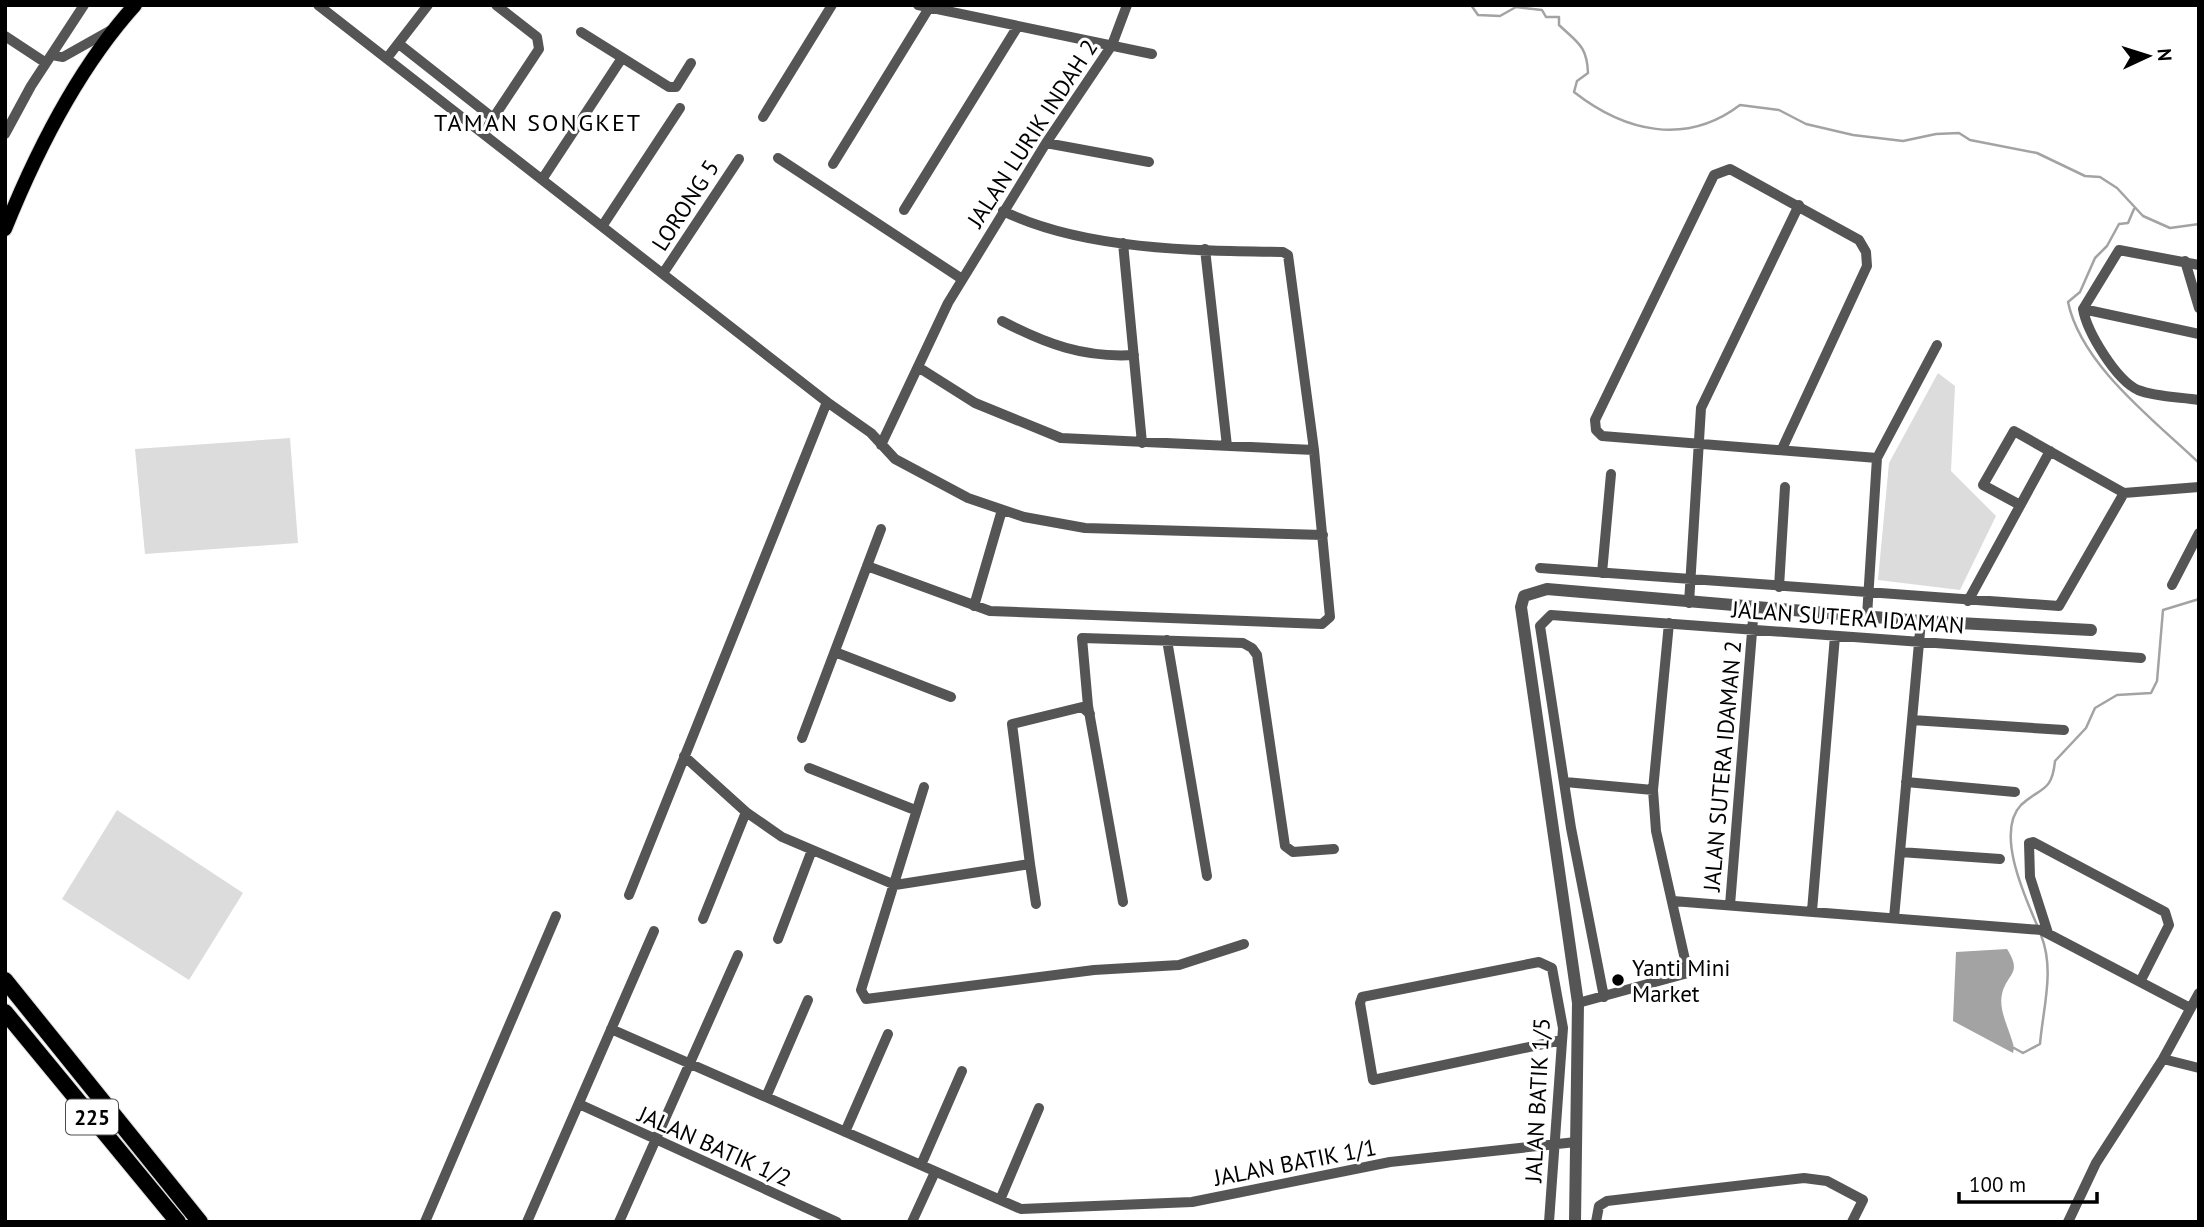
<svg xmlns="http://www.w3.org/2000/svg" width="2204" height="1227" font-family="'PT Sans',sans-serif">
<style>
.green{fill:#dcdcdc}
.water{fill:#a3a3a3}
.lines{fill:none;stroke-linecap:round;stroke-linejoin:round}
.stream{stroke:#a3a3a3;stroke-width:2.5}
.primary-casing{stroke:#dbdbdb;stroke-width:16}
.trunk-casing{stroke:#dbdbdb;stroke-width:18}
.minor{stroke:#555;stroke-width:10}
.tertiary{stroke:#555;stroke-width:12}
.primary{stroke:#000;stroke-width:14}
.trunk{stroke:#000;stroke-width:16}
.poi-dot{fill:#000;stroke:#fff;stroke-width:2.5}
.labels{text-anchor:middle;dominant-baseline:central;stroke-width:6;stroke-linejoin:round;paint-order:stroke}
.shield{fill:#fff;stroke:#4c4c4c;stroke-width:2}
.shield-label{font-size:21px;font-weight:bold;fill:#000}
.street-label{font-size:23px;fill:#000;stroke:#fff}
.poi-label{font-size:23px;fill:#000;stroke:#fff;text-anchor:start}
.neighbourhood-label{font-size:24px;letter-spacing:2px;fill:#000;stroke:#fff}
</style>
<rect width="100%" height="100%" fill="#fff"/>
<path class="green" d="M1938,373L1955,386L1951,471L1996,516L1960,590L1878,580L1889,463Z
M290,438L298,543L145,554L135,449Z
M117,810L243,893L189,980L62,899Z"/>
<path class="water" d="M2007,949C2023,974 2007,973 2002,994C1998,1011 2011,1032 2014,1048L2013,1053L1953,1021L1956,952Z"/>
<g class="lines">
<path class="stream" d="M1471,5L1478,15L1500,16L1516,7L1542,10L1546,17H1559V25C1578,43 1587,46 1588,73L1577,81L1574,92C1625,132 1686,146 1740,105L1779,110L1806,124L1853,135L1903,141L1936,134L1959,133L1970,140L2037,153L2085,176L2100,177L2117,188L2143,216L2170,228L2199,224
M2134,209L2128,223L2119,224L2107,246L2095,258L2080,292L2068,302C2081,365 2154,420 2199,463
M2037,925C2025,897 1995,832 2021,805C2040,787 2052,793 2055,761L2086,728L2095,708L2117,695L2151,693L2157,681L2163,610L2199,599
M2014,1048L2023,1053L2040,1044C2043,1008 2055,970 2041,935"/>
<defs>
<path id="primary" d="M5,229C36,152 79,67 135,5"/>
<path id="trunk" d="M5,980L200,1222
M5,1012L178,1222"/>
</defs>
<use href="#primary" class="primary-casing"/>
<use href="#trunk" class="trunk-casing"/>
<path class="minor" d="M318,5L827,402L629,895
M918,5L1152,54
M581,32L669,87H676L691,63
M5,36L46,63
M399,44L493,118
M52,55L63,57L111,30
M387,58L428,5
M763,117L832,5
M484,132L539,49L537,37L496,5
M5,134L31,86L84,5
M1046,143L1149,162
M778,158L962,279
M833,164L929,8
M543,178L622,58
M904,210L1018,26
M603,225L680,108
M1123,243L1142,443
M1205,249L1227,446
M2185,261L2199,308
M2199,265L2119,250L2083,309C2087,332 2116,380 2138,390C2156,397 2180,397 2199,400
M664,272L739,159
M2083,309L2199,334
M1002,321C1046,344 1084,358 1134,355
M918,367L975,403L1061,438L1314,450
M827,402L871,433L895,459L968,498L1024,517L1085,528L1323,535
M881,445L948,303L1046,143L1112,45L1127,5
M1782,449L1867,266L1866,252L1859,240L1730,169L1714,175L1595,420L1596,430L1602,436L1877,458
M2020,505L1983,485L2014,431L2124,493L2199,487
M867,566L990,611L1322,624L1330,617L1314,450L1288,255L1283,252C1195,251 1083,250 1003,211
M1540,568L2059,606L2124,493
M1602,573L1611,474
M2172,585L2199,533
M1779,587L1785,487
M1968,601L2050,451
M1689,603L1701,408L1799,205
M974,606L1002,510
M1867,616L1877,458L1937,345
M1167,640L1207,876
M835,652L951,697
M1912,720L2064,730
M802,738L881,529
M684,756L746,812L782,837L895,885L1030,864L1012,724L1082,707L1090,714
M809,768L915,810
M1565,782L1653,790
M1906,782L2015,792
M924,787L861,990L866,999L1094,970L1179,965L1244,944
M1900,852L2000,859
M1030,864L1036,904
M1673,901L2041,930L2190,1008
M1123,902L1088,706L1082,638L1243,643L1252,648L1257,655L1285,846L1293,852L1334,849
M1730,905L1754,607
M1812,911L1835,636
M1894,918L1921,621
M703,919L746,812
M2048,933L2030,877L2029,843L2033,842L2165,912L2169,925L2141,980
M778,939L812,850
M1604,997L1571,828L1540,626L1551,615L2141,658
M1578,1003L1688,973L1656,831L1653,790L1669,623
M611,1029L1021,1209L1192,1202L1390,1162L1576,1142
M2163,1059L2199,1068
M766,1097L808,1000
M579,1104L837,1222
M845,1132L888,1034
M921,1165L962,1071
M1000,1200L1039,1108
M425,1222L556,916
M527,1222L654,931
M619,1222L738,955
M912,1222L935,1172
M1549,1222L1563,1028L1552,968L1539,962L1362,997L1360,1003L1373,1080L1562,1040
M1596,1222L1599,1206L1607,1201L1804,1178L1827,1181L1863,1200L1852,1222
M2068,1222L2096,1163L2163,1059L2199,993"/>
<path class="tertiary" d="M1575,1222L1578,1003L1521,607L1524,596L1547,589L1921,621L2091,630"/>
<use href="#primary" class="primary"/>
<use href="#trunk" class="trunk"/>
</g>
<circle class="poi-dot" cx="1618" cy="980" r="7"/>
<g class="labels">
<rect class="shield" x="66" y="1099.5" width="52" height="35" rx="5"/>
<g class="shield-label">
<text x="92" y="1117">225</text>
</g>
<g class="street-label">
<text transform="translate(1032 133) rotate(-57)">JALAN LURIK INDAH 2</text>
<text transform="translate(685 205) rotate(-57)">LORONG 5</text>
<text transform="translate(1848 617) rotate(4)">JALAN SUTERA IDAMAN</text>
<text transform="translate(1722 766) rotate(-85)">JALAN SUTERA IDAMAN 2</text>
<text transform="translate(1537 1100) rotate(-87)">JALAN BATIK 1/5</text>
<text transform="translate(715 1146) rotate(24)">JALAN BATIK 1/2</text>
<text transform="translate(1295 1162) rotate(-11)">JALAN BATIK 1/1</text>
</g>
<g class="poi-label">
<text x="1632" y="967">Yanti Mini<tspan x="1632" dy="26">Market</tspan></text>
</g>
<g class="neighbourhood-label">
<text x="538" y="122">TAMAN SONGKET</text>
</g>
</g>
<rect width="2204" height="1227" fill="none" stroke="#000000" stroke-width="14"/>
<g transform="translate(2148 56) rotate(86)" stroke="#ffffff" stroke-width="5" paint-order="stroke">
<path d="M0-5L12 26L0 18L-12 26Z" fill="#000000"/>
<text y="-10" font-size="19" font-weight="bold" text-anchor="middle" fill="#000000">N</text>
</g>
<path d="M1959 1192v10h138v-10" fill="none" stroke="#000000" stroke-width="3.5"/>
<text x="1969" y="1192" font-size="21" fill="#000000" stroke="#ffffff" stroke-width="5" paint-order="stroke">100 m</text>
</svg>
